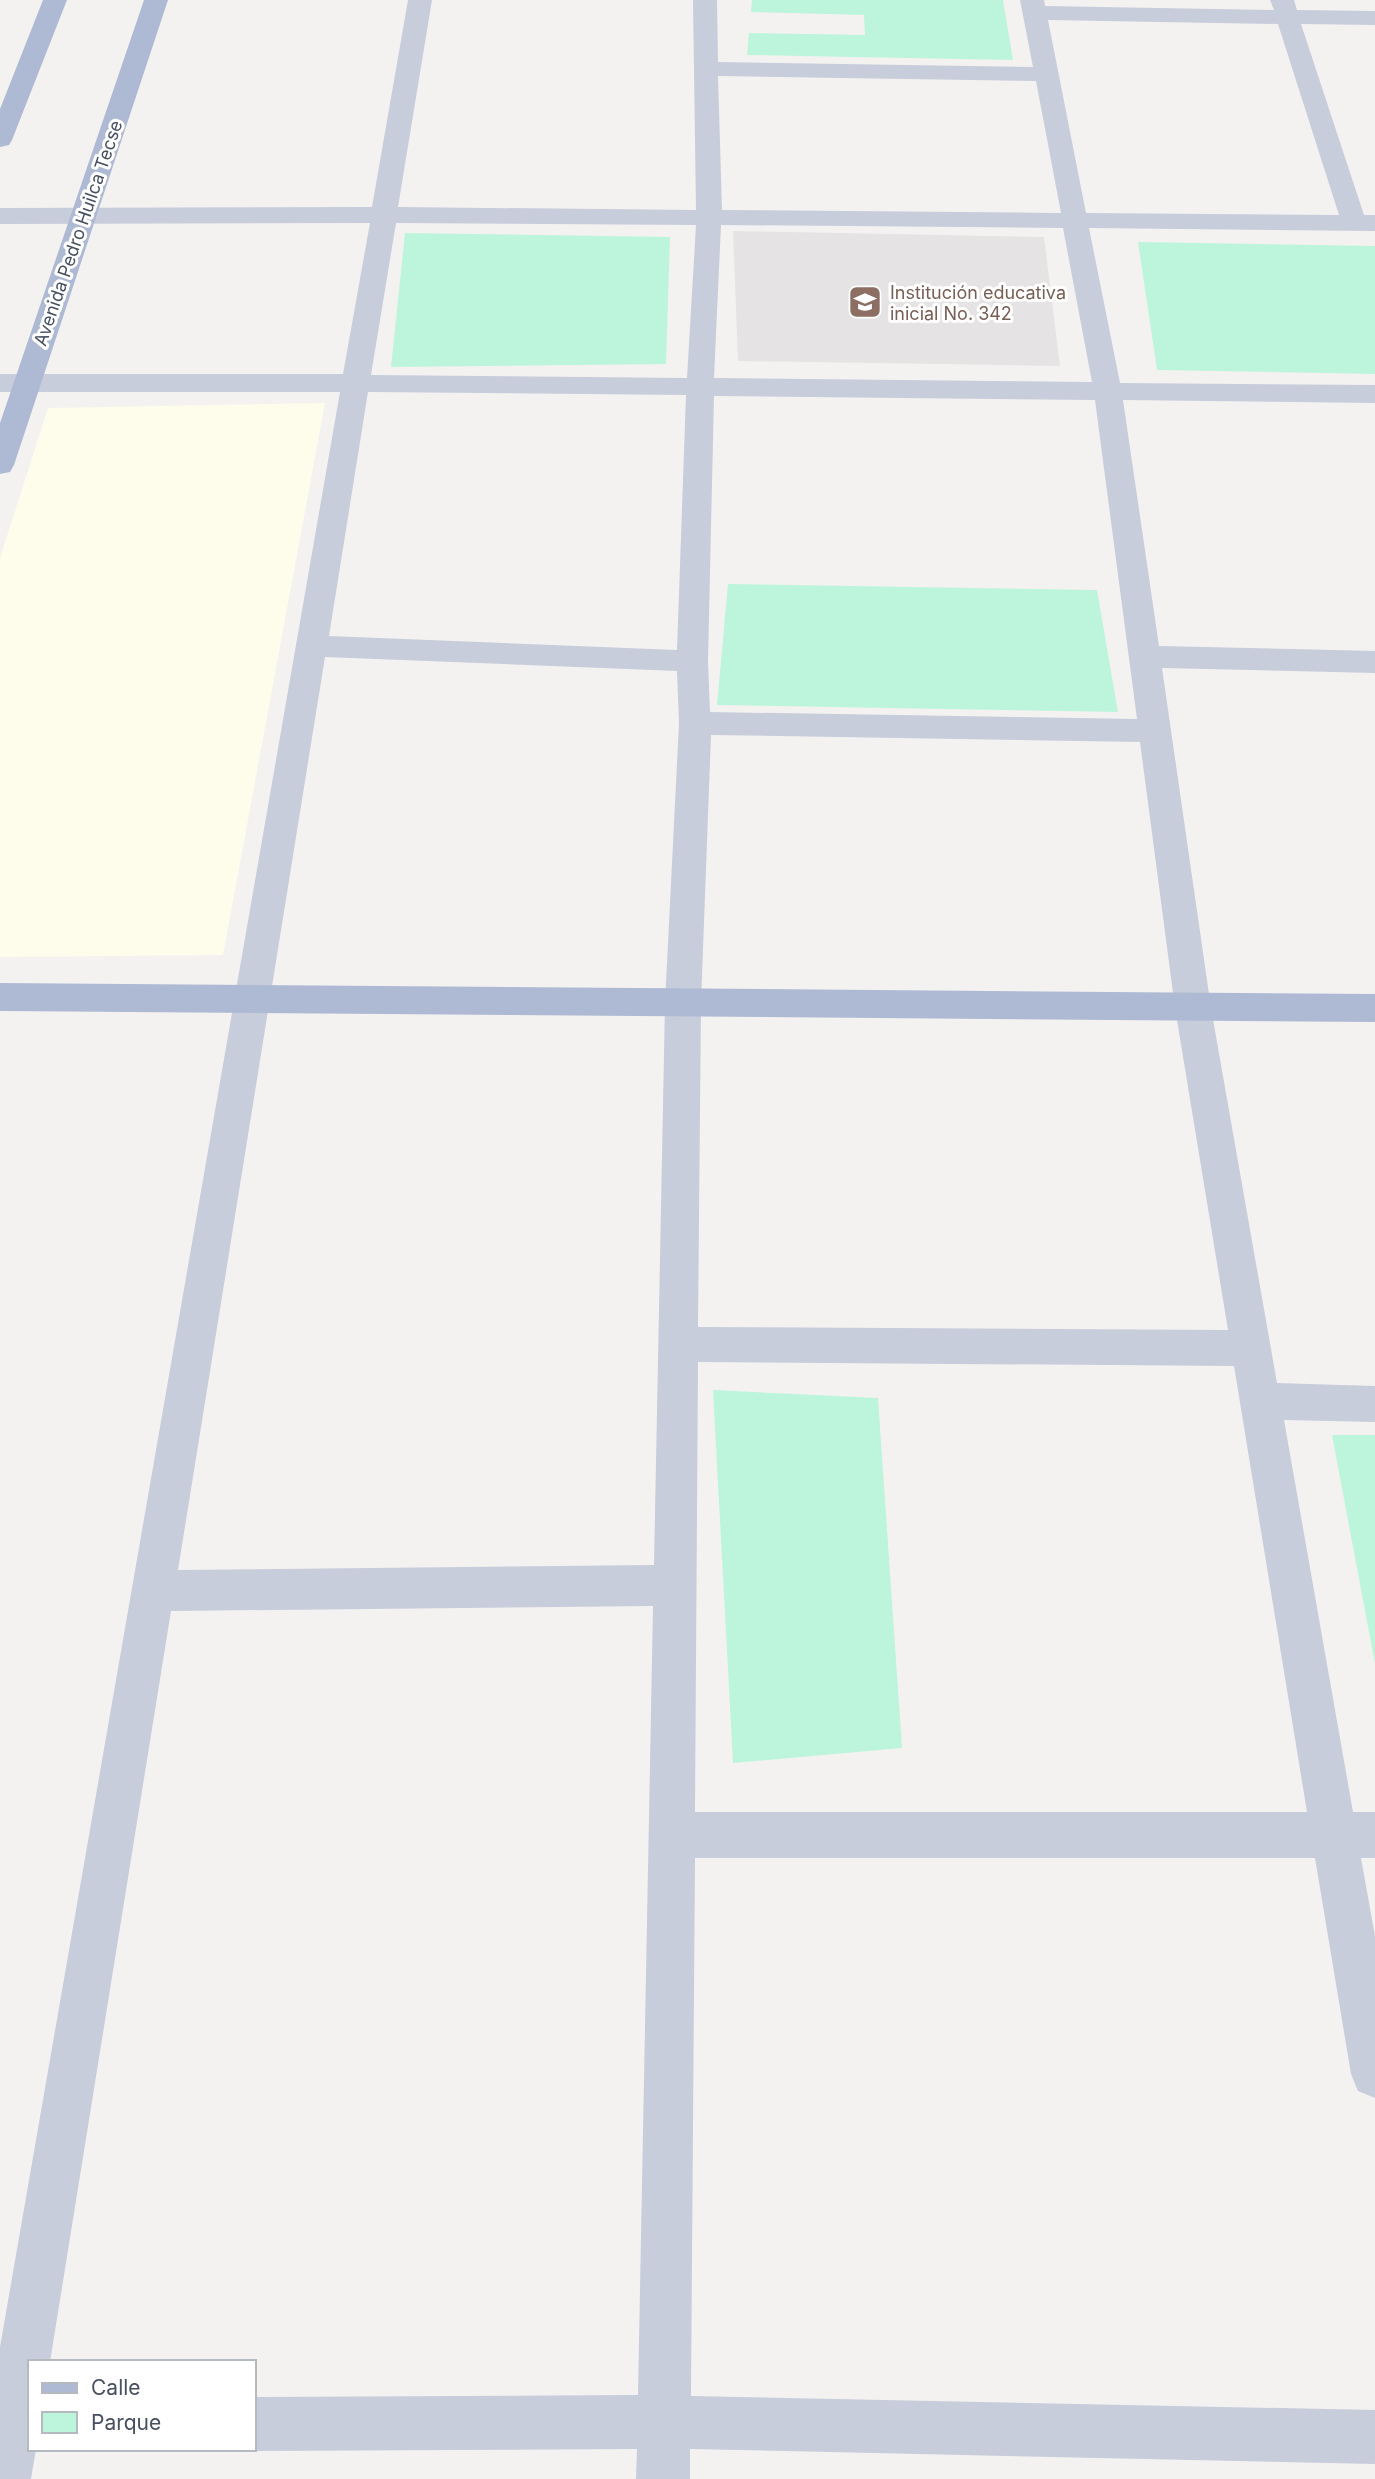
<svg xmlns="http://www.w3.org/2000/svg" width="1375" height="2479" font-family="Inter,sans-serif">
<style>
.commercial{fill:#fefceb}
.education{fill:#e5e3e3}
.green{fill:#bcf5dc}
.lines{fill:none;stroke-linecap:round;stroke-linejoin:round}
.minor{fill:#c7cdda;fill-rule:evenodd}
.major{fill:#aebad3;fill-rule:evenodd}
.labels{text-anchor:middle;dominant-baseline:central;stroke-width:6;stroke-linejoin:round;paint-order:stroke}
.far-street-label{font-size:18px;fill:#465061;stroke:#fff}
.far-education-label{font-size:18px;fill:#785e54;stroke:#fff;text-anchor:start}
</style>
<rect width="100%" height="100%" fill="#f4f2f1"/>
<path class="commercial" d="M325,403L223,955L0,957V558L48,408Z"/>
<path class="education" d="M733,231L1044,237L1060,366L738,361Z"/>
<path class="green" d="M752,0H1003L1013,60L747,55L749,33L865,35L864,15L751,12Z
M405,233L670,237L666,364L391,367Z
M1138,242L1375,246V374L1157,370Z
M728,584L1097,590L1118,712L717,705Z
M713,1390L878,1398L902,1748L733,1763Z
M1332,1435H1375V1664Z"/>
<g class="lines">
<path class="minor" d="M408,0H432L398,207L696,210L693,0H717L718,62L1033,67L1020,0H1044L1045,6L1274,10L1270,0H1294L1297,10L1375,11V25L1301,24L1364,215H1375V231L1089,228L1120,383L1375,385V403L1123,400L1159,646L1375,651V673L1162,668L1211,1008L1277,1383L1375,1386V1422L1284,1420L1353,1812H1375V1858H1361L1375,1936V2098L1358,2091L1351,2074L1315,1858H695L691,2396L1375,2410V2464L690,2449V2479H636L637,2449L254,2451L251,2449H254V2397L638,2395L653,1606L171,1611L50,2362H30V2449H36L31,2479H0V2347L340,392H0V374H343L370,223L0,224V208L372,207ZM1048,20L1278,24L1339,215L1086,213ZM718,76L1036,81L1061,213L722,210ZM396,223L696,225L687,378L371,375ZM721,225L1063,228L1092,382L714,378ZM368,392L686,395L677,650L329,636ZM714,396L1095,400L1137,719L710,712L708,661ZM325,657L677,671L679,723L665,1003L654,1565L178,1570ZM711,735L1140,742L1175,1008L1228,1330L698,1327L701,1003ZM698,1362L1234,1366L1307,1812H695Z"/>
<path class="major" d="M43,0H67L12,140L9,145L0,147V109Z
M144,0H168L14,465L10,472L0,474V423Z
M0,983L1375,994V1022L0,1011Z"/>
</g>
<defs>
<symbol id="school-square" viewBox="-11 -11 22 22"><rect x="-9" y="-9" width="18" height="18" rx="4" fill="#8d6e63" stroke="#fff"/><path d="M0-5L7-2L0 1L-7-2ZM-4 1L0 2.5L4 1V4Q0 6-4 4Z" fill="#fff"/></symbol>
</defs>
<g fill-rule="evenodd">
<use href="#school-square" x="846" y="283" width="38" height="38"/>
</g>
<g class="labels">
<g class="far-street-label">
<text transform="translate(78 233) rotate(-71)">Avenida Pedro Huilca Tecse</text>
</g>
<g class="far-education-label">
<text x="890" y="292">Institución educativa<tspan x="890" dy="21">inicial No. 342</tspan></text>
</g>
</g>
<rect x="28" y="2360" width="228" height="91" fill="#ffffff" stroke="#b5b9c0" stroke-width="2"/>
<rect x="42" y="2383" width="35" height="10" fill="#aebad3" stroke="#b5b9c0" stroke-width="2"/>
<text x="91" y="2395" font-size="21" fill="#465061">Calle</text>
<rect x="42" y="2412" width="35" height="21" fill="#bcf5dc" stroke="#b5b9c0" stroke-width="2"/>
<text x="91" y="2430" font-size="21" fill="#465061">Parque</text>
</svg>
